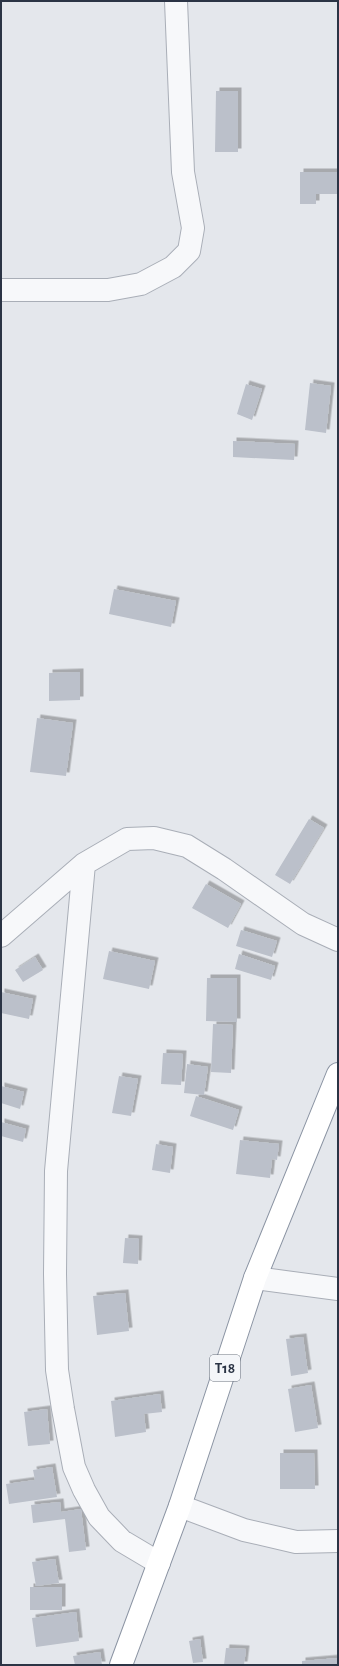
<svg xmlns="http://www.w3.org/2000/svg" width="339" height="1666" font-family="'Alegreya Sans',sans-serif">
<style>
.building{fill:#bbc0ca;filter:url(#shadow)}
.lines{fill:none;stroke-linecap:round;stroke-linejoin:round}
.minor-casing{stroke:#a9aeb7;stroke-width:24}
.trunk-casing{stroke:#8b94a3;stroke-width:24}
.minor{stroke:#f7f8fa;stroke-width:22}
.trunk{stroke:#fff;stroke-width:22}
.labels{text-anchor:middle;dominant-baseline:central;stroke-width:3;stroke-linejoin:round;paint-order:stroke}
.shield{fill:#f4f6f9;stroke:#676e7b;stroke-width:1}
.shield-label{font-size:15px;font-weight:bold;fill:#2b3445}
</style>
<defs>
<filter id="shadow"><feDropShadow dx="3.5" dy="-3.5" stdDeviation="0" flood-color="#0004"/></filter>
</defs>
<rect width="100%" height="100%" fill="#e4e7ec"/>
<path class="building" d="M216,91H238V152H215Z
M300,172H338V194H316V204H300Z
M310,383L331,386L326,433L305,430Z
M246,384L262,389L252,420L237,414Z
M233,441L295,444L294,460L233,457Z
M114,589L176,601L171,627L109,614Z
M80,672V700L49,701V673Z
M37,718L73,723L66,776L30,772Z
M309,819L324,828L290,884L275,875Z
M206,884L241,904L228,928L192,908Z
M241,930L277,941L272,957L236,946Z
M109,951L155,961L149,989L103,979Z
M239,954L275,966L271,980L235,969Z
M35,957L43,970L23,982L15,970Z
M207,978H237V1022L206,1021Z
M1,992L33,999L29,1019L1,1013Z
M213,1024L233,1025L231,1073L211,1072Z
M163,1053L183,1054L181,1085L161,1084Z
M187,1064L208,1067L204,1095L184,1093Z
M119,1076L138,1079L131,1116L112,1113Z
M1,1086L24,1092L20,1109L1,1103Z
M196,1096L239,1110L233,1130L190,1116Z
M1,1122L26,1129L23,1142L1,1136Z
M240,1140L279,1144L277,1160L272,1159L270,1178L236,1174Z
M156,1144L173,1147L170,1173L152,1170Z
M125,1238L139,1239L138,1264L123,1263Z
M125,1293L129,1331L97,1335L93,1296Z
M303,1337L308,1373L291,1376L286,1339Z
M311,1385L318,1428L295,1432L288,1389Z
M160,1394L162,1412L144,1414L146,1432L115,1437L111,1401Z
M47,1409L50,1444L28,1446L24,1412Z
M280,1453H314L315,1489H280Z
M52,1467L57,1497L9,1504L6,1484L35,1480L33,1470Z
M60,1502L61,1512L81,1509L86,1550L69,1552L65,1519L33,1523L31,1505Z
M55,1559L59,1583L36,1586L32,1562Z
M30,1587H62V1610H30Z
M76,1612L79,1641L36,1647L32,1618Z
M200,1639L203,1662L193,1663L189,1641Z
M226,1648L246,1649L244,1665H224Z
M100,1652L102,1665H75L73,1656Z
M338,1658V1665H302V1661Z"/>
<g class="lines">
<defs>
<path id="minor" d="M1,290H108L141,284L173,267L189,251L193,228L183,172L176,1
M84,864L56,1171L55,1274L57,1370L63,1409L74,1467L84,1490L99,1517L122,1541L159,1563
M1,936L84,864L127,839L154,838L187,846L224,869L303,924L338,940
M255,1278L338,1289
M180,1506L244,1530L296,1542L338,1541"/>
<path id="trunk" d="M121,1665L180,1506L255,1278L338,1074"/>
</defs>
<use href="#minor" class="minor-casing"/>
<use href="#trunk" class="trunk-casing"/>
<use href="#minor" class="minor"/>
<use href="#trunk" class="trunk"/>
</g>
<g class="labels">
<rect class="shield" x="210" y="1355" width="30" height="26" rx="3"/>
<g class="shield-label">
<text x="225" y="1368">T18</text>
</g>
</g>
<rect width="339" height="1666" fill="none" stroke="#2b3445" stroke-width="4"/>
</svg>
